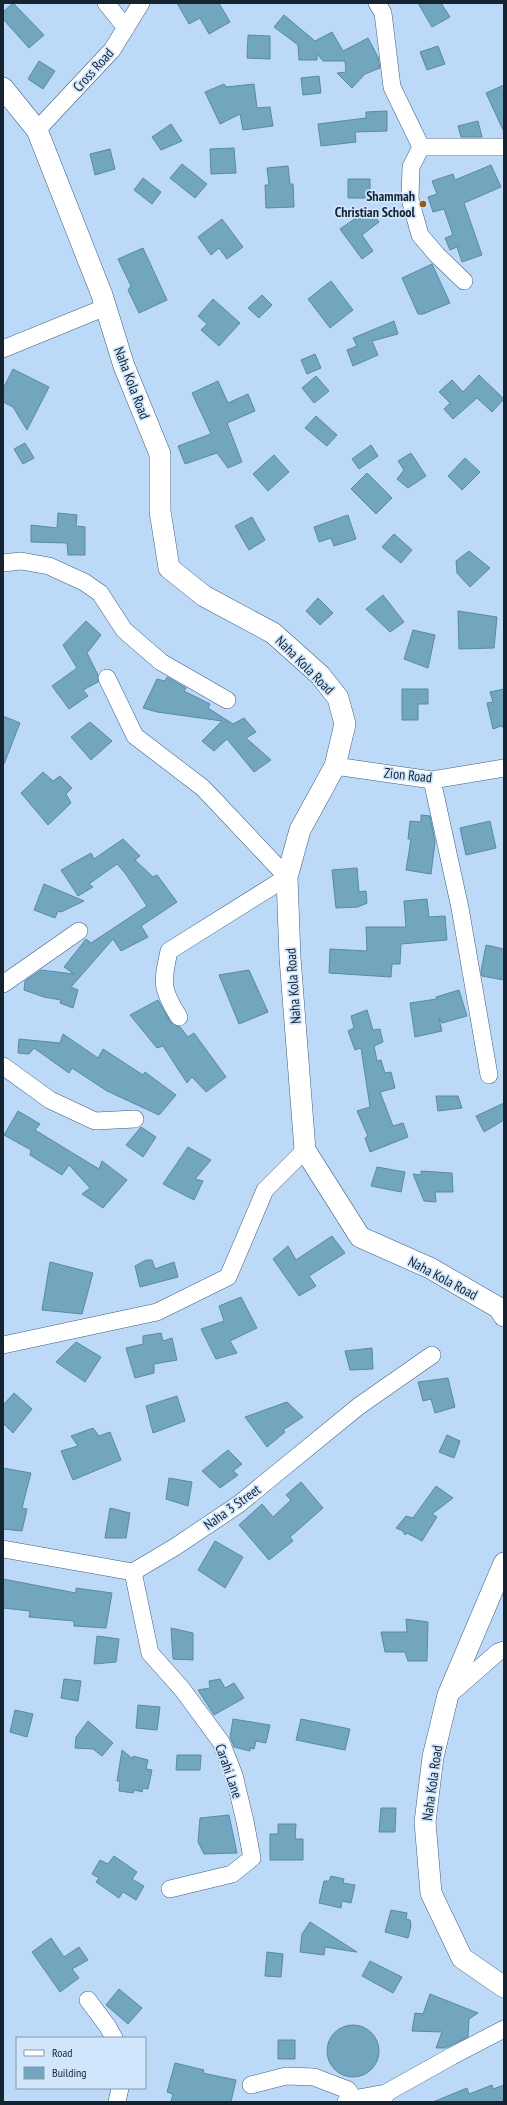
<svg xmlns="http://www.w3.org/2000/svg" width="507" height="2105" font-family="'PT Sans Narrow',sans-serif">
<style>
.building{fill:#72a5be;stroke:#588ba3}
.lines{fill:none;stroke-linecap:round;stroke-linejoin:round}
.minor-casing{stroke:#3f5f80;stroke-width:18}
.tertiary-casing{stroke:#3f5f80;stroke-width:22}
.minor{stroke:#fff;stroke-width:17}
.tertiary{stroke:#fff;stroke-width:21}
.poi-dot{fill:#915d10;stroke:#d0e6fd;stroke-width:1.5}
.labels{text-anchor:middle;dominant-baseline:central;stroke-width:3.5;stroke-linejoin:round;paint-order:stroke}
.street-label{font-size:14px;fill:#162331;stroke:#d0e6fd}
.poi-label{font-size:14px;font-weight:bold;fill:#162331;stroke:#d0e6fd;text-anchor:end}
</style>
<rect width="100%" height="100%" fill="#bcd9f8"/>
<path class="building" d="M13,3L44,35L29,48L3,19V12Z
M177,3H219L230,22L209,34L200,18L189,24Z
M418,3H441L450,17L432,27Z
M284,15L315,41L332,32L343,51L368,38L378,57L380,68L365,74L352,88L337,73L346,72L345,61H323L317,54V60H299L298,45L274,27Z
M248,35L270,36V59L247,58Z
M438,46L445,64L427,70L420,52Z
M39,61L55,71L43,89L28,79Z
M319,76L321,93L303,95L301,78Z
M224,84L226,87L254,84L257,108L270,107L273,126L243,130L240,114L220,124L205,92Z
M504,85V132L486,93Z
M387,111V131L355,132L356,142L321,146L318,124L366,118V112Z
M478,121L482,137H461L458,126Z
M171,124L182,141L161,150L152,137Z
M234,148L236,173L211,174L210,149Z
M110,149L115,169L95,175L90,154Z
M182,164L207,184L195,198L170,178Z
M491,165L501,187L464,203L482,255L462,262L457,247L450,250L445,238L453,235L444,209L433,212L428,197L437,194L432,181L453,174L455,180Z
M288,166L290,184H293L294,207L266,208L265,185H269L267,168Z
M143,178L161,192L152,204L134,190Z
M348,179H370V198H348Z
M369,209L379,222L362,235L373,251L362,259L340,229Z
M222,219L243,247L227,259L219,248L211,255L198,237Z
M143,248L167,300L139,313L128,290L131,286L118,259Z
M432,264L450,303L423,314H418L402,278Z
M331,281L353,310L330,328L308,299Z
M262,295L272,305L259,318L248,308Z
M213,299L240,323L219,346L201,330L207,324L198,316Z
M394,321L398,334L372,341L378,355L353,366L347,350L357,346L353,338Z
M315,354L321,368L307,374L301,360Z
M13,369L49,387L27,430L13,407L3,402V389Z
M479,375L504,399L492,412L477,398L453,419L444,409L450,403L439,392L452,380L463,392Z
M316,376L329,391L314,403L302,388Z
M218,381L228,403L248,394L255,411L227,423L242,462L228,468L217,453L185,464L178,446L211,434L192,393Z
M316,416L337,435L327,446L305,428Z
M25,443L34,458L23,464L14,449Z
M371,445L378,456L359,469L352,459Z
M411,453L426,476L408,488L397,479L404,470L398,461Z
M274,455L289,472L268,491L253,474Z
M465,458L480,472L462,490L448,476Z
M367,473L392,498L376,514L351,489Z
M58,513L77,515L76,526L85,527V555H68L67,543L31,542V525L57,528Z
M348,515L356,539L334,546L331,538L319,542L314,527Z
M252,517L265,540L249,550L235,526Z
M394,534L412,550L401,563L382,547Z
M469,551L490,568L470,587L457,573L456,561Z
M383,595L404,622L390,632L366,609Z
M318,598L333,613L320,625L306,611Z
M458,611L497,617L494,648L459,649Z
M86,621L101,635L87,653L98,675V682L83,690L88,696L69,709L52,686L77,668L63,645Z
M413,630L435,635L428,668L404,659Z
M167,677L186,688L184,691L210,704L208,708L233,724L244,718L256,732L246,738L271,760L254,772L227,739L214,751L202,741L222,721L157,712L143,708L157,679L165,681Z
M402,689H428V704H418V720H402Z
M504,689V728L501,726L493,729L487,703L493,702L490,692Z
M3,716L20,723L4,764H3Z
M90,722L112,741L91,760L71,737Z
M43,772L53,781L60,776L72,788L66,794L71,803L48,825L21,793Z
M421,815L430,816L435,842L431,874L406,870L411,839H408L410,821L421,822Z
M490,821L496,848L466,855L460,828Z
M123,839L140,856L135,860L153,877L157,875L177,902L141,926L148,937L121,951L113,939L71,987L78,990L73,1008L60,1003L61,1000L44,997L24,990L25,981L41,970L74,974L64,967L86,939L91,943L147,906L125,873L117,864L89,884L93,887L78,896L61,870L91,853L94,859Z
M357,868L359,892L366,891L367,903L358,907L336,908L332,870Z
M44,884L84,901L61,912L58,911L55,918L34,910Z
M427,899L429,917L445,916L447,940L401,944L400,964H392L391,977L329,973L330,949L367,951L366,927H406L404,901Z
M486,945L504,949V980L482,976L481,971Z
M249,970L268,1012L239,1024L219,975Z
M459,990L467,1016L442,1023L439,1018L442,1031L415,1037L410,1003L437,999L436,997Z
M158,1000L171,1023L180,1027L188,1037L194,1033L226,1077L206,1092L192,1077L187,1083L163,1046L157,1048L130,1015Z
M367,1010L373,1030L380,1029L383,1042L374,1046L377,1061L381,1060L385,1073L391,1072L395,1088L380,1092L393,1126L403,1123L408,1137L370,1152L365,1138L368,1136L357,1111L370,1107L361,1048L355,1050L348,1031L354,1028L351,1016Z
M63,1034L98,1058L103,1049L143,1075L145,1072L176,1095L159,1115L107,1091L72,1068L69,1073L34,1048L29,1054L18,1053L19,1039L60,1043Z
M436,1096H458L462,1108L438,1111Z
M504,1103V1120L484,1132L476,1116Z
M18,1111L40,1124L35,1130L99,1169L102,1161L127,1180L103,1208L82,1194L90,1188L69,1165L62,1175L30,1155L31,1150L4,1135Z
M141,1127L156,1137L143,1157L126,1145Z
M188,1147L211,1160L195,1179L203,1181L194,1200L163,1184Z
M377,1167L405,1172L401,1192L371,1186Z
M421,1171L452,1173L453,1192H435L436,1202L424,1201L413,1174L421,1175Z
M332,1236L345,1253L309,1276L316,1286L299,1296L273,1259L288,1246L296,1260Z
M146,1260H152L155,1269L174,1262L178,1277L140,1287L135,1266Z
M50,1262L93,1273L82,1314L42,1310Z
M241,1297L257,1328L230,1341L237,1353L216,1359L201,1329L224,1321L219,1306Z
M161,1333L163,1341L172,1338L177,1360L154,1364V1373L135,1378L126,1348L143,1344V1336Z
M76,1342L101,1357L85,1382L56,1362Z
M372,1348L373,1369L350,1370L345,1351Z
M448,1378L455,1407L435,1413L431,1399L423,1401L418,1382Z
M14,1393L32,1409L13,1433L3,1423V1405Z
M177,1396L185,1421L153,1433L146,1406Z
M287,1402L303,1417L283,1430L285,1432L267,1447L245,1417Z
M93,1428L99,1436L110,1432L121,1460L73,1480L61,1451L78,1446L71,1436Z
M447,1435L460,1441L454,1458L439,1452Z
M228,1450L242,1464L233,1471L238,1475L220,1488L202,1471Z
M3,1468L31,1473L22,1508L27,1509L22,1531L3,1529Z
M169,1478L192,1482L188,1506L166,1499Z
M301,1482L323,1508L290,1537L293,1541L269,1560L239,1525L262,1504L273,1517L291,1500L286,1495Z
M436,1486L453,1498L432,1514L437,1517L422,1541L407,1533L405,1535L403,1531L396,1528L406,1516L413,1518Z
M110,1508L130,1513L126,1538H105Z
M215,1541L243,1557L225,1588L198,1570Z
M3,1579L76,1593V1588L112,1593L106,1628L74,1626V1621L29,1617L30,1611L3,1608Z
M406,1619L428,1622L427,1661H408L405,1652H385L381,1632H407Z
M171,1628L193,1633V1660L173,1659Z
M97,1636L119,1639L116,1662L94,1664Z
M64,1679L81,1681L78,1701L61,1698Z
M220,1679L225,1688L234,1683L244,1698L214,1715L198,1690L210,1688L209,1681Z
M138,1705L160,1707L157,1730L136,1728Z
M15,1710L33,1714L27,1737L10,1732Z
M233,1719L270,1725L266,1743L256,1741L254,1749L250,1748V1751L234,1747L230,1737Z
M301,1719L350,1729L345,1750L296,1740Z
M88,1721L113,1743L102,1756L93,1749L75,1748L76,1737Z
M122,1750L133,1759V1756L148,1760L146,1769L152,1770L148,1789L143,1788L142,1792L135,1790L133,1793L119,1791L120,1781H117Z
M177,1755H201L200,1770H176Z
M381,1808H396L395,1832H379Z
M229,1815L237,1853L204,1854L198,1842L200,1818Z
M278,1824H296L295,1839H303V1860H270V1834H278Z
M114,1856L137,1872L132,1879L144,1886L136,1900L123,1892L119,1898L96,1882L99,1878L92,1874L100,1860L108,1864Z
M331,1876L344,1879L343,1883L355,1885L351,1903L342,1901L341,1908L319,1903L324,1881H329Z
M391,1910L407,1913L406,1919L410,1920L411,1926L408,1938L385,1932Z
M310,1922L357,1952H356L325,1947L324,1955L300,1952L302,1934Z
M51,1938L64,1957L79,1947L88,1960L72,1969L79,1978L60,1992L32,1952Z
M267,1952L283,1954L281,1977L265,1976Z
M370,1961L402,1977L393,1993L362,1976Z
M119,1989L142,2008L128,2024L106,2005Z
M430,1994L478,2013L469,2019L468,2037L445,2048H436L442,2032L412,2031L415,2013L423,2014Z
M327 2051a26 26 0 1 1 52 0a26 26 0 1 1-52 0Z
M278,2040H295V2059H278Z
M175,2063L204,2070L203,2073L236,2080L231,2102H171L173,2094L167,2092Z
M492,2085L493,2089L504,2085V2102H433L467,2088L469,2094Z"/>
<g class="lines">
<defs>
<path id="minor" d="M106,3L126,28
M377,3L383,13L392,87L421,147H504
M37,130L112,50L141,3
M421,147L411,167L410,199L420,235L437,255L464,281
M3,349L106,307
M3,563L21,561L49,566L84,582L100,593L124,630L161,662L227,700
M107,678L135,736L203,788L287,877L169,951C162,983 161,989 179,1017
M335,766L432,780L504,768
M432,780L460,908L489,1075
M3,984L79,931
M3,1066L50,1100L95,1121L135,1119
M3,1345L157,1312L228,1277L265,1190L305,1150
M3,1549L133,1572L175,1547L239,1504L359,1406L432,1355
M133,1572L150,1653L182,1689L221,1742L234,1775L245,1821L252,1858L232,1874L170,1889
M449,1695L498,1652L504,1650
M88,2000L108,2027L114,2038
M251,2085L286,2076L314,2077L348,2090L353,2099
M117,2102L120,2088
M346,2102L353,2099L386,2093
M383,2102L386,2093L452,2056L504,2029"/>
<path id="tertiary" d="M3,88L37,130L102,295L124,366L160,454V511L169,568L204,596L273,633L320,675L338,698L345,724L335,766L300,830L287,877L290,958L305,1150L360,1237L430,1268L499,1308L504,1316
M504,1563L448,1695L433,1757L425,1822L431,1893L462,1958L504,1987"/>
</defs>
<use href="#minor" class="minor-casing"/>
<use href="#tertiary" class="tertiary-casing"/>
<use href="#minor" class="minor"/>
<use href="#tertiary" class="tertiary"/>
</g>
<circle class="poi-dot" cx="423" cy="204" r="4"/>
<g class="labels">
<g class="street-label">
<text transform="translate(93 70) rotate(-48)">Cross Road</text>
<text transform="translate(132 383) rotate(69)">Naha Kola Road</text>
<text transform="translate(305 665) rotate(45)">Naha Kola Road</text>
<text transform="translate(408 775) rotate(6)">Zion Road</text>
<text transform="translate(293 986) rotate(-94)">Naha Kola Road</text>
<text transform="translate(443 1278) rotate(28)">Naha Kola Road</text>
<text transform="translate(232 1507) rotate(-36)">Naha 3 Street</text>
<text transform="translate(229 1771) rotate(71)">Carahi Lane</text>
<text transform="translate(432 1783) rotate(-82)">Naha Kola Road</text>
</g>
<g class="poi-label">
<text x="415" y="196">Shammah<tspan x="415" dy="16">Christian School</tspan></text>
</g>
</g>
<rect width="507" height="2105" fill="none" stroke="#162331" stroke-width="8"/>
<rect x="16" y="2037" width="130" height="52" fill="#d0e6fd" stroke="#8698ab"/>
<rect x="24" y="2050" width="20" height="6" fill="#ffffff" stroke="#8698ab"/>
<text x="52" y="2057" font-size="12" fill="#162331">Road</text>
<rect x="24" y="2067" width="20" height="12" fill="#72a5be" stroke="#8698ab"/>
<text x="52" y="2077" font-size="12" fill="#162331">Building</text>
</svg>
